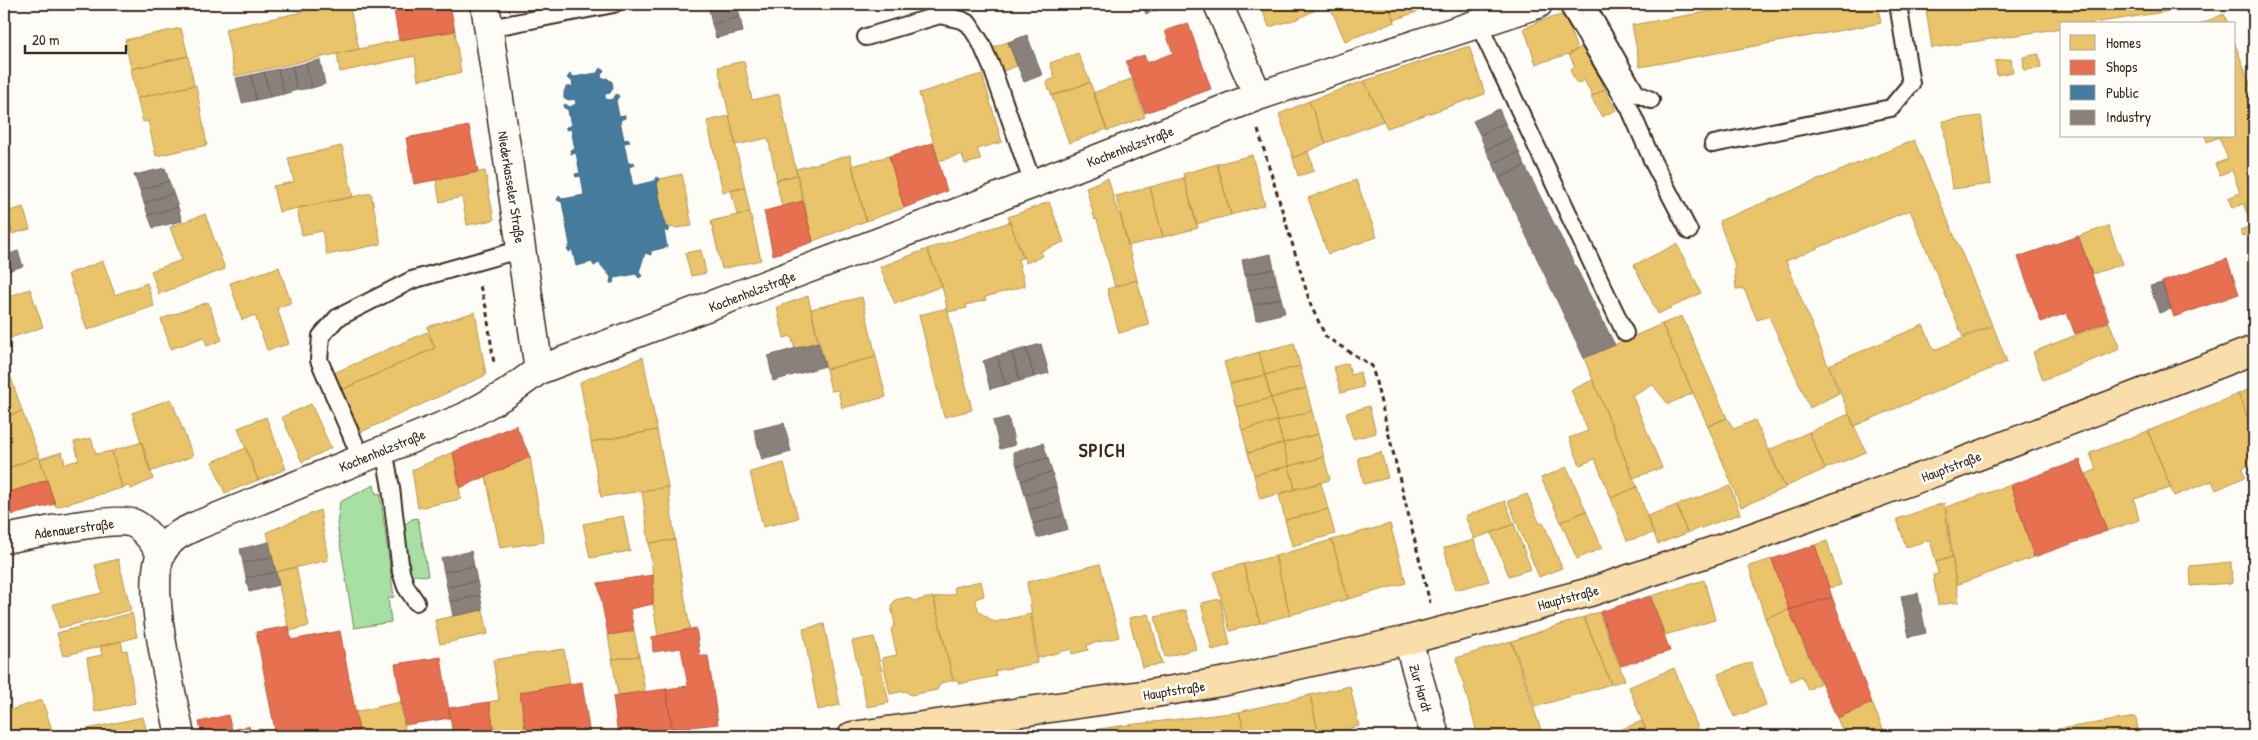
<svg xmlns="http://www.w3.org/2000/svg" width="2258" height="740" font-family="'Patrick Hand',sans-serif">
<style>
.green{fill:#a8e0a4;stroke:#728561}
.homes{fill:#e9c46a;stroke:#b59653}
.shops{fill:#e76f51;stroke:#b35a42}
.public{fill:#457b9d;stroke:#426377}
.industry{fill:#8a817c;stroke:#726760}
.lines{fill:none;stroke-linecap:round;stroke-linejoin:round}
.lane-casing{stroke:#3b2a1e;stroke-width:20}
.street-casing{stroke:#3b2a1e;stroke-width:31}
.primary-casing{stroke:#3b2a1e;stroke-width:31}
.path{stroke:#3b2a1e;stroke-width:3;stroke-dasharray:5 4;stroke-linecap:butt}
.lane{stroke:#fdfcf7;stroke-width:16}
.street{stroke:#fdfcf7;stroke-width:28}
.primary{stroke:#f9deab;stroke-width:28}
.labels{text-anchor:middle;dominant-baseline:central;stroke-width:5;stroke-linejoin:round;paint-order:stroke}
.street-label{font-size:14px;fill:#3b2a1e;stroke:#fdfcf7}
.district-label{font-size:19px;font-weight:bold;letter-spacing:1px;fill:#3b2a1e;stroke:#fdfcf7}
</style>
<rect width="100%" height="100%" fill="#fdfcf7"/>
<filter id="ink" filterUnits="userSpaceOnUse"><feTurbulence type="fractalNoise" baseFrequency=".02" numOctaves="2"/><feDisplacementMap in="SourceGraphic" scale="10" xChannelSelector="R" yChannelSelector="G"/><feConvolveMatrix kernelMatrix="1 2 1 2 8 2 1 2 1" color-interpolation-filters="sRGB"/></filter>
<g filter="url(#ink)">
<path class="green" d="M374,485L376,494L380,493L394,597L388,598L391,622L354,628L337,524L340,502Z
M417,518L419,523L428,576L413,575L408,568L404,525L412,519Z"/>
<path class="homes" d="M338,4H349L359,49L235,76L225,29Z
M1260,4H1328L1297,19L1269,27Z
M1329,4H1388L1395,22L1345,41Z
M1388,4H1439L1394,20Z
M1751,4H1878L1881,23L1640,67L1632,25Z
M1925,4H2189L2190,8L2087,24H2062V28L1932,48Z
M1565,14L1577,50L1569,54L1536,64L1524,28L1537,23L1536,22Z
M2224,14L2228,24H2200Z
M181,28L188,56L131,69L125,40Z
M455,31L461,73L418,80L415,56L340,72L337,54L399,40Z
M2234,41L2254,95V232L2242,236L2240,230L2252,226L2244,204L2232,208L2228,198L2240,193L2232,170L2220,175L2215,164L2228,159L2219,137L2207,142L2205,136H2234Z
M1008,42L1017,66L1000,72L991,48Z
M1469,46L1485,94L1387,128L1364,81Z
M1583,46L1605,89L1593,96L1584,80L1577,84L1570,70L1575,67L1569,54Z
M1078,53L1090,82L1052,96L1046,82L1055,78L1050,63Z
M2039,54L2041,68L2024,70L2023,57Z
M188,56L194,85L137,98L131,69Z
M2011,59L2013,72L1997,75L1995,61Z
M744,61L752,100L779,94L797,175L777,180L768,138L736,145L718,67Z
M982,74L1002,142L977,149L981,160L965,164L962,154L939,161L919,93Z
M1131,79L1145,117L1107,131L1093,93Z
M1364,81L1383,121L1326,143L1309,101Z
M1090,82L1107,129L1069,143L1052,96Z
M196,85L207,145L156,156L148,121L143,122L137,98Z
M1605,89L1616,110L1602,117L1591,97Z
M1309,101L1326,143L1293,158L1279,114Z
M729,116L745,188L723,192L707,121Z
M1981,116L1991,184L1952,189L1943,121Z
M1914,140L1992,325L1963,337L1910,210L1786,261L1839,393L1810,408L1769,316L1757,320L1744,289H1736L1734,263L1719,221Z
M342,146L353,197L279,212L273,186L294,182L288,158Z
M1308,151L1314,171L1298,176L1293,158Z
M850,155L866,221L813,241L796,169Z
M1252,155L1265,205L1231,215L1217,164Z
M889,156L904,208L866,221L852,166Z
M1217,164L1231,215L1196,224L1183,174Z
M485,171L494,220L467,225L462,197L440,202L436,180Z
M682,174L692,226L675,228L665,226L657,184L660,179Z
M797,175L803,201L782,207L776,180Z
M1108,178L1118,214H1120L1137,280L1115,287L1097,219L1095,220L1086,187Z
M1184,178L1198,228L1163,237L1150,187Z
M1356,180L1377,237L1328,254L1308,198Z
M1150,187L1163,237L1128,246L1116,196Z
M745,188L750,212L737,215L731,190Z
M371,193L381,244L327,255L322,231L302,235L297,208Z
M1049,202L1064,242L1041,251L1043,256L1026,263L1008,217Z
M23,207L30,229L12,234L6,212Z
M6,212L12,231L4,234V213Z
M750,212L761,260L722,269L711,221Z
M205,214L225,269L159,294L151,271L182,260L170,227Z
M1010,222L1023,258L1018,259L1025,286L985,297L986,300L966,305L967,308L948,312L942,286L927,249Z
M2108,226L2123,264L2092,274L2079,236Z
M1677,244L1701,293L1658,314L1634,265Z
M927,249L942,286L895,304L880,267Z
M701,250L706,273L691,276L685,253Z
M103,261L115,295L147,283L154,306L87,330L68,274Z
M279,267L291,303L277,308L289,344L267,350L255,315L242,320L230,283Z
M1137,280L1149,325L1119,333L1107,289Z
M30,289L43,327L4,340V298Z
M808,296L818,342L795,349L791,336L784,338L777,307Z
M862,297L876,357L826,369L811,309Z
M208,302L222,340L207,346L204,337L171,349L161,319Z
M947,308L972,410L944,417L919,315Z
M475,312L486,375L361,432L341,390L435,348L427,327Z
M1682,316L1727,418L1708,426L1662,324Z
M2109,322L2120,349L2043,380L2033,352Z
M1662,324L1693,393L1668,404L1653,385L1632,395L1662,468L1633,478L1584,358Z
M1923,325L1934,350L1993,326L2007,362L1854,426L1829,365Z
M427,332L435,348L341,390L334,373Z
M1294,343L1300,366L1265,375L1259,352Z
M1259,352L1265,375L1230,384L1224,362Z
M4,357L22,411L4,417Z
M643,357L657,430L591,442L580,382Z
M876,357L886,397L842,408L838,390L831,391L826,369Z
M1348,363L1351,375L1360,372L1363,387L1341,393L1334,367Z
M1300,366L1306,388L1271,398L1265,375Z
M1265,375L1271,398L1236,407L1230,384Z
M1593,380L1637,487L1611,498L1595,459L1580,465L1569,438L1588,431L1571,390Z
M2254,387V432L2238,394Z
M1306,388L1312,411L1277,421L1271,398Z
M2238,394L2254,432V463L2242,468L2245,477L2216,490L2212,481L2174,496L2148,431Z
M1271,398L1277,421L1242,430L1236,407Z
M171,399L193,456L150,472L132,413Z
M311,404L331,448L302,462L282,417Z
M1369,406L1376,433L1353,439L1346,413Z
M22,411L39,456L4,470V417Z
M1312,411L1318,434L1283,443L1277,421Z
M1849,414L1866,452L1825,469L1809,432Z
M266,417L286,469L258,480L238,428Z
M1727,418L1734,429L1755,420L1785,488L1741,507L1708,426Z
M1277,421L1283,443L1248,453L1242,430Z
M657,430L668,487L601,497L591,442Z
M2148,431L2171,488L2134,499L2139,520L2107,531L2086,474L2096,470L2090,453Z
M1809,432L1825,469L1785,487L1769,450Z
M1318,434L1324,457L1289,466L1283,443Z
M91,438L96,454L112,451L122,488L56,507L40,459L62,452L65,464L79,460L74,442Z
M142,442L153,479L131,489L128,486L122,488L112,451Z
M1283,443L1289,466L1254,475L1248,453Z
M246,448L258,480L225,493L212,462Z
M453,452L461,499L418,508L412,470Z
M1381,452L1388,478L1364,484L1358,458Z
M39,456L47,480L4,494V470Z
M530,457L544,542L500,548L486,476Z
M1324,457L1330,480L1295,489L1289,466Z
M784,463L798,518L763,527L750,472Z
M1289,466L1295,489L1260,499L1254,475Z
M1567,467L1586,511L1561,522L1541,478Z
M1321,483L1328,509L1285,520L1279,494Z
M2011,485L2034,557L1956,585L1946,507Z
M1730,486L1740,514L1687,533L1677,505Z
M668,487L675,540L649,543L642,491Z
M1637,487L1653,533L1627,541L1611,498Z
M1527,494L1540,524L1543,522L1562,568L1539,577L1508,501Z
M1505,501L1514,524L1474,539L1465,516Z
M1944,503L1952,557L1936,562L1930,540L1906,547L1897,519Z
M1677,505L1687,533L1658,544L1647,516Z
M1328,509L1335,534L1292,546L1285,520Z
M320,510L328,560L276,572L267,532Z
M1586,511L1602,548L1577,559L1561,522Z
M623,516L630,551L590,558L583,524Z
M1390,524L1406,583L1348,599L1332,540Z
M1514,524L1531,569L1509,576L1491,533Z
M675,540L690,629L658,636L653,604V575L649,543Z
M1332,540L1348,599L1290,615L1275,556Z
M1474,540L1489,581L1455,590L1444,548Z
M1827,541L1841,585L1829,588L1815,545Z
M1275,556L1290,615L1260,623L1243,564Z
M1952,557L1959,602L1938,605L1933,575L1938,574L1936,562Z
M118,559L131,610L59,628L53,604L102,593L95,565Z
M1772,559L1789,610L1765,618L1749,566Z
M2231,562L2232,583L2191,586L2190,566Z
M1100,564L1119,637L1087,645L1088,650L1072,654L1071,649L1038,658L1027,582Z
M1243,564L1260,623L1230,631L1214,572Z
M296,567L309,626L289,631L276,572Z
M1704,580L1715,620L1665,635L1651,596Z
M981,581L984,596L975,599L979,612L995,622L1031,614L1037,663L995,671L996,676L959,684L958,680H953L934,598L955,594L954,587Z
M908,597L914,601L933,597L953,680L941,683L937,690L911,695L905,691L890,694L882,658L897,655L891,630L895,624L891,606L895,600Z
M1220,599L1230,645L1212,650L1201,603Z
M483,610L488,634L440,644L435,620Z
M1186,610L1196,649L1165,657L1155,617Z
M1789,610L1820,683L1808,690L1802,676L1791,681L1765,618Z
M1599,612L1625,680L1611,684L1584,617Z
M132,613L137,637L63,656L57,633Z
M1149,614L1162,664L1142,667L1129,618Z
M1584,617L1611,684L1535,707L1512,641Z
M824,624L840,705L818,710L803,629Z
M634,631L639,656L612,659L608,635Z
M874,637L889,703L867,707L852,641Z
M121,641L123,651L127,650L135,703L95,712L87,658L102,655L100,646Z
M1511,641L1543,736H1478L1456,658Z
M564,649L570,684L520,692L526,736H495L489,702L499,700L493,660Z
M639,656L645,691L618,695L612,659Z
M1751,662L1766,705L1734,717L1718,674Z
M1674,668L1701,736H1648L1629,687Z
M1350,686L1359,726L1338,731L1339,736H1319L1310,695Z
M1310,695L1319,736H1246L1239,712Z
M42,700L54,736H4V712Z
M400,702L406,736H360L355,712Z
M1872,703L1886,736H1845L1837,718Z
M1239,712L1246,736H1122L1119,726Z
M143,717L148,736H88L87,729Z
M2136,717L2139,736H2066L2065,728Z
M1642,721L1648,736H1613L1612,733Z
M1119,726L1122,736H1082L1081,732Z
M2065,728L2066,736H2011Z
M1803,731L1806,736H1788Z
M1081,732L1082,736H1045Z"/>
<path class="shops" d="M393,4H450L455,31L399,40Z
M1188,23L1211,89L1145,113L1126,61L1144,55L1147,63L1173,53L1165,31Z
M469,126L478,172L414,184L406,138Z
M933,143L947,191L904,208L889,156Z
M803,201L813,242L773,255L764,211Z
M2078,236L2109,321L2075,334L2067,313L2041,322L2018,257Z
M2227,259L2239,294L2174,317L2162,282Z
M516,425L530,457L460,488L453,452Z
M2080,460L2107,531L2034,557L2011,485Z
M47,480L55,504L11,515L4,494Z
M1815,545L1832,597L1789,610L1772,559Z
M653,575V604L630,609L634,631L608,635L598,583Z
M1650,596L1670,651L1621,666L1600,612Z
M1832,597L1872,703L1837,718L1789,610Z
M289,626L291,640L340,631L360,736H276L256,632Z
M696,628L700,656H708L718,724L672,729L666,689L688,686L681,648L653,652L652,637Z
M441,657L450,718L405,725L395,664Z
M582,682L590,736H526L520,692Z
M666,689L672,729L618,736L613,696Z
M489,702L495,736H453L449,708Z
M228,715L232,730L249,726L251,736H202L199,722Z"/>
<path class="public" d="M600,68L604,70L601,75L602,79L607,78L612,82L613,88L610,93L605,94V98L608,100L613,99L616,94L619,96L616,101L619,116L625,115V118L620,120L624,140L629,139L630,142L624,143L628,163L634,162L635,165L629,167L633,186L654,181L657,177L660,179L657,184L665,226L670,229L668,232L664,230L667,247L651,251V255L645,253L639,272L642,276L639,278L636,274L615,278L613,283H610L611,277L599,263L594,266L592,262L576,266L572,248L570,252L567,250L570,245L562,202L557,200L559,196L563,199L584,195L581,176L576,177L575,174L580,173L576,153L571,154L570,150L575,149L571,129L566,130V127L571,126L568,110L563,107L565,104L570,107L576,104L575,99L569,100L564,98V92L566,87L573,86L572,81L567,78L570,74L574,77L597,73Z"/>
<path class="industry" d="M731,4H737L740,17L712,24L709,9Z
M819,4H832L833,7L820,10Z
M1142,4H1172L1146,14Z
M740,17L743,32L716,38L712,24Z
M1027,35L1042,75L1024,82L1008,42Z
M320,60L325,84L312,88L306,63Z
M306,63L312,88L297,90L292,66Z
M292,66L297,90L284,94L278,69Z
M278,69L284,94L270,97L264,72Z
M264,72L270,97L256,100L251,75Z
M251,75L256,100L242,103L236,78Z
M1499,109L1505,123L1480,135L1473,121Z
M1505,123L1512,137L1486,150L1480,135Z
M1512,137L1519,152L1493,163L1486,150Z
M1519,152L1525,166L1499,178L1493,163Z
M1525,166L1615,345L1584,358L1499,178Z
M165,168L169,181L140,190L134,175Z
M169,181L173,193L144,203L140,190Z
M173,193L178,207L148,215L144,203Z
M178,207L182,221L153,228L148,215Z
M18,251L23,266L4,272V256Z
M1271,254L1274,269L1245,275L1242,260Z
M1274,269L1277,283L1249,290L1245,275Z
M1277,283L1281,298L1253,305L1249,290Z
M2162,283L2171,309L2159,313L2150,286Z
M1281,298L1285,313L1256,320L1253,305Z
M818,342L825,366L773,381L768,356Z
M1041,344L1049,373L1034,377L1026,348Z
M1026,348L1034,377L1020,381L1012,352Z
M1012,352L1020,381L1005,385L997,356Z
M997,356L1005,385L990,389L983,361Z
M1008,417L1015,445L1000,449L993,421Z
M784,423L791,452L762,460L754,430Z
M1043,443L1048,458L1017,466L1013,452Z
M1048,458L1052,472L1021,481L1017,466Z
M1052,472L1056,486L1025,495L1021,481Z
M1056,486L1060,501L1029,510L1025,495Z
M1060,501L1064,515L1033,524L1029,510Z
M1064,515L1068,529L1037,538L1033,524Z
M269,542L272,557L243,563L240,549Z
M471,551L474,566L444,572L441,558Z
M272,557L276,572L246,578L243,563Z
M474,566L477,581L447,587L444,572Z
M276,572L279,585L249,592L246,578Z
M477,581L480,595L450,602L447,587Z
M1918,593L1926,633L1909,637L1901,596Z
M480,595L483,610L453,616L450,602Z"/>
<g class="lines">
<defs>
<path id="lane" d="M1567,4L1630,109L1653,162L1689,231
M1586,4L1636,93L1651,100
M1478,23L1625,333
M489,28L614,4
M866,37L940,15L962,20L969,24L981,43L992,68L1033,184
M1713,144L1891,108L1911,84L1898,4
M384,449L391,488L401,572L406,587L416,602
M361,458L319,360L321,336L337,318L412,280L522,249"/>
<path id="street" d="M485,4L539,370
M1218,4L1258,96
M4,539C28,535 117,515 135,524C146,530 154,543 161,553
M1408,640L1435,736
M180,736C173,697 144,584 162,552C170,537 183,532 198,525L465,417L506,394L539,370L1033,184L1258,96L1538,4"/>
<path id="primary" d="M852,736L1149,694L1227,681L1408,640L1590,592L1725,547L1941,470L2254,350"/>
</defs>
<use href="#lane" class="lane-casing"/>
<use href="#street" class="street-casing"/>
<use href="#primary" class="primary-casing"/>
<path class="path" d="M1258,130L1311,306L1326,337L1372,366L1430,603
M480,286L486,307L494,364"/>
<use href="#lane" class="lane"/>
<use href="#street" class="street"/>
<use href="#primary" class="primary"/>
</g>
</g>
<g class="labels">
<g class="street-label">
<text transform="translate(1130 146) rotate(-21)">Kochenholzstraße</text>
<text transform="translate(512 187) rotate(81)">Niederkasseler Straße</text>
<text transform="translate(752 291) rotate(-21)">Kochenholzstraße</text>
<text transform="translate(382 450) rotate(-22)">Kochenholzstraße</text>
<text transform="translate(1951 466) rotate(-21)">Hauptstraße</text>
<text transform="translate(74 528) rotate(-8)">Adenauerstraße</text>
<text transform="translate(1568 597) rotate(-15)">Hauptstraße</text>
<text transform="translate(1421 688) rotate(74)">Zur Hardt</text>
<text transform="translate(1174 690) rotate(-9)">Hauptstraße</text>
</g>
<g class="district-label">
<text x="1102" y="450">SPICH</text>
</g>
</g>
<rect width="2258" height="740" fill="none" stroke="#fdfcf7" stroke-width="20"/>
<rect x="10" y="10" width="2238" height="720" fill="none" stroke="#3b2a1e" stroke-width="2" filter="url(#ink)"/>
<rect x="2060" y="22" width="175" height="115" fill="#fdfcf7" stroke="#afa8a0"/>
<rect x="2070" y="35" width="25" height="15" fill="#e9c46a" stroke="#afa8a0"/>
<text x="2106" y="48" font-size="15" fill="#3b2a1e">Homes</text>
<rect x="2070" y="60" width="25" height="15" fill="#e76f51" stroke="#afa8a0"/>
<text x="2106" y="72" font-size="15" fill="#3b2a1e">Shops</text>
<rect x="2070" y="85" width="25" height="15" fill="#457b9d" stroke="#afa8a0"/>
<text x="2106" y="98" font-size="15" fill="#3b2a1e">Public</text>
<rect x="2070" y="110" width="25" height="15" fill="#8a817c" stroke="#afa8a0"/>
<text x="2106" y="122" font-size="15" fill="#3b2a1e">Industry</text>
<path d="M25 45v8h101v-8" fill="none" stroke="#3b2a1e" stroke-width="2.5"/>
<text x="32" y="45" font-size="15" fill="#3b2a1e" stroke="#fdfcf7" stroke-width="4" paint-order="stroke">20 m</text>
</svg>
